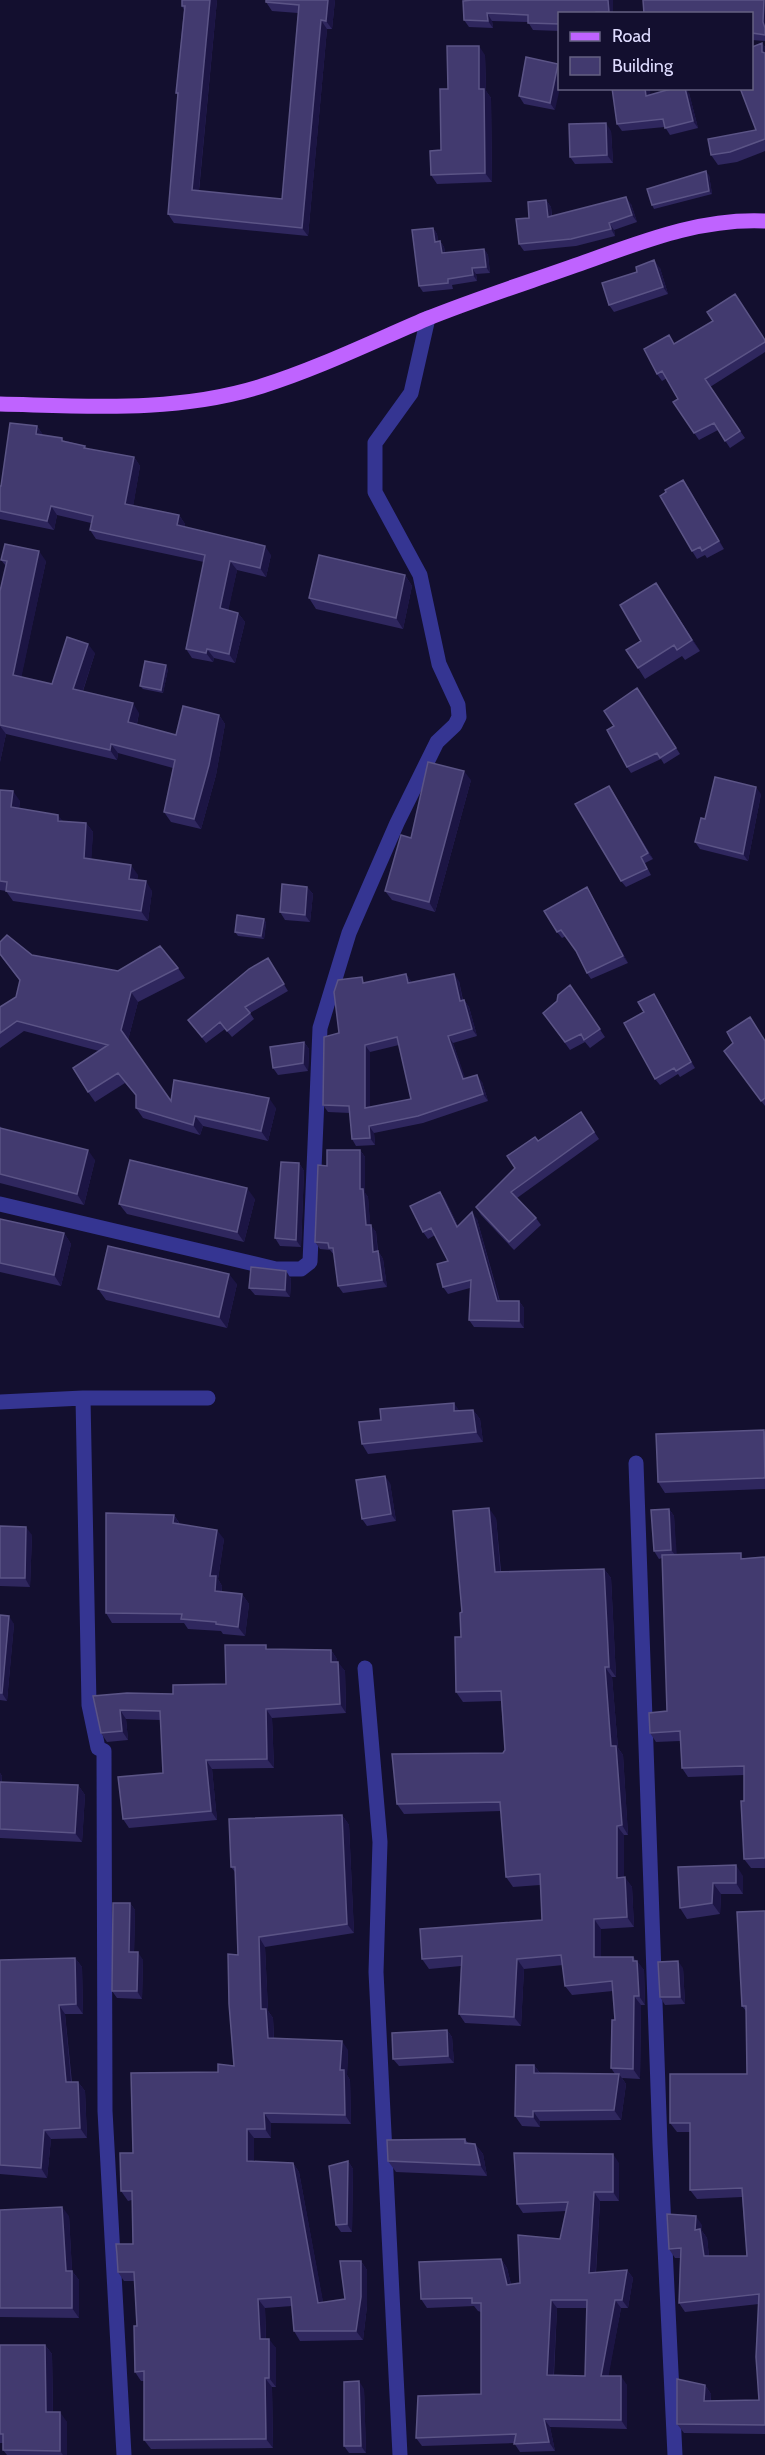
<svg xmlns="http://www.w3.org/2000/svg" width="765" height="2455" font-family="Cabin,sans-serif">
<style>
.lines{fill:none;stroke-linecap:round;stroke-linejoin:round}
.minor{stroke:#353592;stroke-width:15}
.major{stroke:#bf63ff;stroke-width:15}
.wall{fill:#2f275e;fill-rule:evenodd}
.shaded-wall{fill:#1c1544}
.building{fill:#423a6f;stroke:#5b5486;stroke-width:1.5;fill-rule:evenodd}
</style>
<rect width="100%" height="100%" fill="#130f2f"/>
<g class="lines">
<path class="minor" d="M0,1204L276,1269H301L310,1262L320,1028L349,933L397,823L437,742L455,725L459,717L458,705L439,664L420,575L375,492V443L411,393L428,318
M83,1398L89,1705L98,1748L104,1751L105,2111L124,2455
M0,1402L83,1398H208
M636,1463L660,2144L675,2455
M365,1668L380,1842L376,1972L400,2455"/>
<path class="major" d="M0,404C87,406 177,413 262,386C319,368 372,342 426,319C478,298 532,281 585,262C644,241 701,218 765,221"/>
</g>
<path class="wall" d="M217,0L199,191L282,199L298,13L272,11L266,2L335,0L332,29H327L308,236L174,223L168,214L178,95L176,93L184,10L182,6Z
M472,0H613V14H560V31L533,30L528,22L492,21L493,28L469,27L464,20Z
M765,0V41L752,40V14Z
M762,43L765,47V151L737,162L718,165L711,155L756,130Z
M485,55L486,91L491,98L492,182L437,184L431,175L441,150L448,89Z
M526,57L555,110L524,104L519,96Z
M689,93L698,128L670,135L665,127L622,131L617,124L650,95Z
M611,131L613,163L575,164L570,157Z
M709,175L712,194L654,209L652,205Z
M546,200L551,207L552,216L631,204L637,222L614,230L615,236L576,246L524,251L519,244L529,218Z
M433,228L437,234L438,241H440L444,247L445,253L484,249L488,255L490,273L476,274L477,281L452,285L453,289L423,292L419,286Z
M660,268L668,294L614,312L609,305Z
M765,340V352L710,387L745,438L730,448L718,430L699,440L673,402L678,399L667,378L662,381L657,374L675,344Z
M37,426L43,435L85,446L87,449L134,457L140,466L133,506L179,515L185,524V527L271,555L266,577L237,570L228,610L238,613L245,622L235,663L214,658L213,662L192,658L186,649L204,562L96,539L90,530L91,523L57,515L54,530L0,519V486H1Z
M688,487L724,549L707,558L705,555L697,559L692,551Z
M1,560L46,561L21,677L52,684L95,653L83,691L139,713L137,724L176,735L219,715L225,724L216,775L201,829L171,822L164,812L173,768L118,753L117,760L6,734L0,762V591L6,566Z
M405,575L412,586L403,629L316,609L309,598Z
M663,594L700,651L685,660L682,656L645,679L638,668L641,641Z
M168,669L163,693L143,689L140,686Z
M637,688L680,754L664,764L661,759L631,773L627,767L614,726Z
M471,780L435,912L392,900L385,891L411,838Z
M609,786L653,859L645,863L651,875L626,887L621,881Z
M0,790L20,801L19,808L63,821L86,823L93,832L91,859L138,875L137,880L152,891L148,921L13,901L6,891L0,890Z
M761,794L748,861L700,849L695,842L705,819Z
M307,887L313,894L310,922L285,920L280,912Z
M587,887L591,894L628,963L591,979L587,973L576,951L566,936L562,938L557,932Z
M264,919L266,923L264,939L238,936L235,932Z
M0,955H32L118,971L178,968L185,978L138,1002L128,1040L171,1101L276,1108L268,1141L203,1126L200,1135L143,1118L136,1108V1096L125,1083L95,1102L88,1092L99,1051L24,1031L0,1048V1007L16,997L20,981Z
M268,958L288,991L250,1013L254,1019L232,1037L225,1029L206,1043L188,1020Z
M406,974L412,983L459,981L463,1000H464L469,1007L477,1036L453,1043L465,1079L482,1082L488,1101L423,1123L374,1133L375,1145L356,1146L352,1139L350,1113L328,1112L323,1105L339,1033L366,983ZM399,1045L411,1099L370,1107V1052Z
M570,985L605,1037L590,1048L585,1042L570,1050L543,1013L557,1001Z
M654,994L695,1068L680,1077L678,1074L660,1085L655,1079L644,1012Z
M765,1040V1106L724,1051Z
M304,1042L309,1049L308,1071L278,1075L273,1068Z
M581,1112L599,1139L517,1198L536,1218L541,1225L514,1250L481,1215L476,1207L515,1168L538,1141Z
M0,1126L1,1128L95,1160L84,1205L0,1183Z
M360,1150L365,1157V1193L368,1197L370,1225L376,1232L378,1251L383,1259L387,1287L343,1293L338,1286L334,1255L330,1250L320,1249L315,1242L327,1166Z
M299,1163L304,1171L301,1247L280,1246L275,1238Z
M440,1192L445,1199L458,1226L477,1219L500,1301H519L524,1308V1328L474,1327L469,1320L470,1288L448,1294L443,1287L448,1261L435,1235L428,1239L423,1232Z
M255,1199L244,1242L127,1214L119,1204Z
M0,1219L64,1233L71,1244L61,1286L0,1272Z
M286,1271L291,1279L290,1297L255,1295L249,1288Z
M237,1284L227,1328L106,1300L98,1289Z
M473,1410L480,1419L483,1442L368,1454L362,1444Z
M765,1431V1489L665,1493L658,1482Z
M390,1483L396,1521L367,1526L362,1519Z
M669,1509L674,1516L676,1555L745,1558L765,1557V1868H751L744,1859V1775L688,1777L682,1768L680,1741L656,1742L650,1733L667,1711L662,1558L659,1559L654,1551Z
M174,1515L180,1524L224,1539L218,1579L222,1586V1592L242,1594L249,1604L245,1636L223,1634L221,1631L188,1629L184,1623H112L106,1613Z
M496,1518L501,1571L604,1569L611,1578L616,1677H612L618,1748L623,1755L628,1835H624V1877L632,1887L634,1927L601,1929V1957H633L644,1970L645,2005H641L640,2079L622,2078L626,2084L621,2120L540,2121V2127L522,2126L515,2116L534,2065L540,2073L615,2074L611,2068L615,2020L613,1991L572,1995L565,1986L563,1965L524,1969L521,2026L465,2023L459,2014L461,1966L429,1969L422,1959L542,1920L540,1885L513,1887L506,1877L501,1811L404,1814L397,1804L503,1753L505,1750L501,1701L463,1702L456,1692L461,1637L462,1612Z
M0,1526L32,1535L30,1587L0,1586Z
M0,1615L14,1624L7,1701L0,1700Z
M269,1649L331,1650L337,1659V1662L345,1671L346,1713L272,1718L274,1768L212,1769L217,1820L129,1828L123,1819L163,1773L161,1720L126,1719L128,1740L107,1742L101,1733L93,1696L173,1694L226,1684Z
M0,1773L2,1776V1782L78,1785L85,1795L82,1842L0,1838Z
M342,1815L349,1825L354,1933L265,1947L268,2011L273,2018L274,2038L348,2050L347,2075L350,2080L351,2124L271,2123V2138H254V2161L293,2163L299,2172L323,2303L345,2299L361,2261L367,2270V2306L363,2340L300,2341L294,2331L292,2306L265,2308L266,2339L276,2348V2387H272L273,2448L151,2449L144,2440V2381H141L135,2372L137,2326L135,2281H124L118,2272L133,2244L132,2200L128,2201L121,2191L133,2153L218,2072L234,2066L238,1955L235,1872L231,1867Z
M678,1867L743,1876V1894H721L720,1914L687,1919L680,1908Z
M130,1903L135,1910L134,1952L143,1960L142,1999L117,1998L112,1991Z
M765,1911V2434L684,2433L677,2424L705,2385L711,2394V2401L759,2400V2304L685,2312L679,2303L680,2258H675L669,2249L702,2225V2231L707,2238L709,2256H747L742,2197L697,2199L690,2190V2132H677L670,2123L747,2074L746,2011L742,2006Z
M75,1958L82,1967L83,2014H65L72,2082H78L85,2091L87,2138L51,2139L47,2178L0,2174V1960Z
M683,1968L685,2004L665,2005L660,1997Z
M447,2030L452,2037L454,2063L399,2066L393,2059Z
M465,2139L468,2143L475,2144L483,2154L487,2176L396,2172L388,2161Z
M348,2161L353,2169L352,2232H341L336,2225Z
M619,2163V2201H600L596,2273L627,2270L633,2278L628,2308H621L608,2376L627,2385V2429L550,2427L555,2451L520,2452L514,2443L422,2446L416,2438L481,2394V2312L478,2311L474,2306L427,2308L421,2299L501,2259L507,2268L511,2284L520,2283L560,2239L566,2211L523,2213L517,2204ZM557,2308H587L585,2376L554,2375Z
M0,2210L69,2216L72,2271L79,2280V2318L0,2317Z
M0,2345H45L52,2354L53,2412L67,2422V2455H7L3,2450V2443H0Z
M364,2389L366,2453H349L344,2446Z"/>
<path class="shaded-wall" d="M210,0H217L198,199L192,190Z
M328,0H335L332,29L326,21Z
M608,0H613V14H610L609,12Z
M764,0H765V28L763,22Z
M487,13L492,21L493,28L488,21Z
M321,20L327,29L308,236L302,228Z
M762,43L765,47V56L762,52Z
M479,46L485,55L486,91L491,98L492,182L485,173L479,89Z
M558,64L560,66V88L555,110L550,103Z
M645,88H650L651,103L646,96Z
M685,88H686L689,93L698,128L693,121Z
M606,123L611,131L613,163L607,155Z
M706,171L709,175L712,194L709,191Z
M626,197L631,204L637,222L632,215Z
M546,200L551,207L552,224L548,217Z
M609,223L614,230L615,236L611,229Z
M433,228L437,234L439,248L435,242Z
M440,241L444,247L446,259L442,253Z
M484,249L488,255L490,273L486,267Z
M654,260L660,268L668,294L663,287Z
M472,268L476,274L477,281L473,275Z
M37,426L43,435L36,434Z
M134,457L140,466L132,513L125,504Z
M683,480L688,487L724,549L719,541Z
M51,506L57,515L54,530L47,521Z
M179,515L185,524L183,534L177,525Z
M265,546L271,555L266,577L260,568Z
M39,551L46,561L20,684L13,675Z
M230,561L237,570L227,617L220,608Z
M405,575L412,586L403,629L396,618Z
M656,583L663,594L700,651L692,640Z
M238,613L245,622L235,663L229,654Z
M88,644L95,653L80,699L73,689Z
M207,649L214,658L213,662L206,653Z
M166,665L168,669L163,693L161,690Z
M133,703L139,713L135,732L128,722Z
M219,715L225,724L216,775L201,829L194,819Z
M0,726L6,734L0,762Z
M111,744L118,753L117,760L110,750Z
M464,771L471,780L435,912L429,902Z
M609,786L613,792L653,859L648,853Z
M756,787L761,794L748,861L743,854Z
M13,791L20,801L18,817L11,807Z
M58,815L65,824L58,821Z
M86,823L93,832L91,867L84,858Z
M131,865L138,875L136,888L129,879Z
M146,881L152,891L148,921L141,911Z
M307,887L313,894L310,922L305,915Z
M587,887L591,894L628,963L623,956Z
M264,919L266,923L264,939L261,936Z
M406,974L411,981L413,990L408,983Z
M454,974L459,981L464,1008L460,1001Z
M131,992L138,1002L128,1040L121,1030Z
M654,994L658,1000L695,1068L691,1062Z
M464,1000L469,1007L477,1036L472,1029Z
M448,1036L453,1043L468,1086L463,1079Z
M304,1042L309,1049L308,1071L303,1063Z
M365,1045L370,1052V1115L365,1108Z
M477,1075L482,1082L488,1101L483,1094Z
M269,1098L276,1108L268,1141L261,1131Z
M195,1116L203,1126L200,1135L193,1125Z
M369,1126L374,1133L375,1145L370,1138Z
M88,1150L95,1160L84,1205L77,1194Z
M360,1150L365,1157V1193L368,1197L371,1233L366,1225L360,1189Z
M299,1163L304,1171L301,1247L296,1240Z
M247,1188L255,1199L244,1242L237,1232Z
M440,1192L445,1199L462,1234L457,1227Z
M472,1212L477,1219L501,1308L497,1301Z
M371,1225L376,1232L378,1260L373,1252Z
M64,1233L71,1244L61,1286L54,1275Z
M378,1251L383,1259L387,1287L382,1280Z
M286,1271L291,1279L290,1297L285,1290Z
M229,1274L237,1284L227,1328L219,1317Z
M519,1301L524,1308V1328L519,1321Z
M454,1403L461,1413L454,1411Z
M473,1410L480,1419L483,1442L476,1432Z
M385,1476L390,1483L396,1521L391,1514Z
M489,1508L496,1518L501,1581L495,1572Z
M669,1509L674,1516L677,1557L671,1550Z
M174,1515L180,1525L173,1523Z
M26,1527L32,1535L30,1587L25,1578Z
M217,1530L224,1539L218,1579L222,1586L221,1600L215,1591L210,1576Z
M604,1569L611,1578L616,1677L609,1667Z
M242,1594L249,1604L245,1636L238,1627Z
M9,1616L14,1624L7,1701L2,1693Z
M331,1650L337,1659L338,1671L331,1662Z
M338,1662L345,1671L346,1713L340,1704Z
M605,1667L612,1677L618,1748L623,1755L628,1835L622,1825L611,1746Z
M266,1709L272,1718L274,1768L267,1759Z
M120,1710L126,1719L128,1740L122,1731Z
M206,1760L212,1769L217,1820L211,1811Z
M0,1773L2,1776L1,1791L0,1789Z
M78,1785L85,1795L82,1842L75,1833Z
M342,1815L349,1825L354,1933L347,1924Z
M617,1826L624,1835V1887L617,1878Z
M736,1865L743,1876V1894L736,1883Z
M625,1877L632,1887L634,1927L627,1917Z
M713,1883L721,1894L720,1914L712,1903Z
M130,1903L135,1910L134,1959L129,1952Z
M594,1919L601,1929V1967L594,1957Z
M259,1937L265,1947L268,2011L273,2018L274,2047L268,2038L261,2009Z
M138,1952L143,1960L142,1999L137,1991Z
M633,1957L637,1963V1961L644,1970L645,2005L639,1996Z
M75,1958L82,1967L83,2014L76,2004Z
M517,1959L524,1969L521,2026L514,2017Z
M678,1961L683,1968L685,2004L680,1997Z
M634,1996L641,2005L640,2079L633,2069Z
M59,2005L65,2014L72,2092L66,2082Z
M447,2030L452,2037L454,2063L448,2056Z
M342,2041L348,2050L347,2075L350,2080L351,2124L345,2115L340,2070Z
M534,2065L541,2075L534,2073Z
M619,2074L626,2084L621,2120L614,2110Z
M78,2082L85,2091L87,2138L80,2128Z
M533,2111L540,2121V2127L533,2117Z
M264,2113L271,2123V2138L265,2129Z
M247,2129L254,2138V2170L247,2161Z
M44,2130L51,2139L47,2178L41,2168Z
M475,2144L483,2154L487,2176L480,2165Z
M613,2154L619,2163V2201L613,2192Z
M348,2161L353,2169L352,2232L347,2224Z
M293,2163L299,2172L325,2312L318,2303Z
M594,2192L600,2201L595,2282L589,2273Z
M62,2207L69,2216L72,2271L79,2280V2318L72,2308L66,2271Z
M696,2216L702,2225V2231L707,2238L710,2266L704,2256L695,2230Z
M501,2259L507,2268L513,2293L507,2285Z
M361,2261L367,2270V2306L363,2340L356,2331Z
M627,2270L633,2278L628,2308L622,2300Z
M258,2299L265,2308L266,2348L260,2339Z
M551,2300L557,2308L553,2384L547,2375Z
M615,2300L621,2308L607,2385L601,2376Z
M269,2339L276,2348V2387L269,2378Z
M45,2345L52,2354L53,2421L46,2412Z
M621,2376L627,2385V2429L621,2420Z
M265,2378L272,2387L273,2448L266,2439Z
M359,2381L364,2389L366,2453L361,2446Z
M705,2385L711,2394L710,2410L704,2401Z
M60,2412L67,2422V2455H63L60,2451Z
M544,2419L550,2427L555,2451L549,2442Z"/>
<path class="building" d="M182,0H210L192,190L282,199L299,5L266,2V0H328L326,21L321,20L302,228L168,214L178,93H176L185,6H182Z
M472,0H608L609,12H596V14H560V24L528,23V15L487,13L488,21L464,20L463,1Z
M643,0H764L763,22L765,28V35L752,33V14H644Z
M762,43V52L765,53V139L730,152L711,155L708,139L756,130L740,88H752V47Z
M447,46H479V89H484L485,173L431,175L430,151L441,150L440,89H448Z
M526,57L558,64L550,103L519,96Z
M612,88H645L646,96L674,88H685L693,121L665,128L663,119L617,124Z
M606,123L607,155L570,157L569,124Z
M706,171L709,191L652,205L647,189Z
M626,197L632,215L609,223L611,229L571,239L519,244L516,219L529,218L528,202L546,200L548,217Z
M433,228L435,242L440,241L442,253L484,249L486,267L472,268L473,275L448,279V283L419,286L412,230Z
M654,260L663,287L609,305L602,283L637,272L636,267Z
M735,294L765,340V342L705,379L740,431L725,441L714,423L694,433L673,402L678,399L662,371L657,374L644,349L669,335L674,344L713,321L707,312Z
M10,423L37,426L36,434L62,438V441L85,446L84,448L134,457L125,504L179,515L177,525L265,546L260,568L230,561L220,608L238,613L229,654L207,649L206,653L186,649L205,555L90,530L93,516L51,506L47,521L0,511V486H1Z
M683,480L719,541L702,551L700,547L692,551L660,496L666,492L665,490Z
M5,544L39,551L13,675L52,684L67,637L88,644L73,689L133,703L128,722L176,735L183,706L219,715L209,765L194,819L164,812L175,760L111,744L110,750L0,725V591L7,561L1,560Z
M319,555L405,575L396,618L309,598Z
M656,583L692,640L677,650L674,645L638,668L626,650L641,641L620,605Z
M145,661L166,665L161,690L140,686Z
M637,688L676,748L660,758L657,753L627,767L607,730L614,726L604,711Z
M428,762L464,771L429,902L385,891L401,835L411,838Z
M715,777L756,787L743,854L695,842L701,818L705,819Z
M609,786L648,853L641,857L647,869L621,881L575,804Z
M0,790L13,791L11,807L58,815V821L86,823L84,858L131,865L129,879L146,881L141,911L6,891L7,882L0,881Z
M282,884L307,887L305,915L280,912Z
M587,887L623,956L587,973L576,951L561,930L557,932L544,911Z
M237,915L264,919L261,936L235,932Z
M7,935L32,955L118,971L160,946L178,968L131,992L121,1030L171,1101L174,1080L269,1098L261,1131L195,1116L193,1125L136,1108V1095L118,1073L88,1092L73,1068L108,1045L17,1021L0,1033V1007L16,997L20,980L0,954V942Z
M268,958L284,984L245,1007L250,1013L227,1031L220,1022L202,1037L188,1020L249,969Z
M406,974L408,983L454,974L460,1001L464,1000L472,1029L448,1036L463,1079L477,1075L483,1094L418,1116L369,1126L370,1138L352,1139L349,1106L323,1105L324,1037L339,1033L334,992L338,980L362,977L363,983ZM397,1037L411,1099L365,1108V1045Z
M570,985L600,1029L584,1040L581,1034L565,1042L543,1013L557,1001L558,995Z
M654,994L691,1062L676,1071L674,1068L655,1079L624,1023L644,1012L638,1002Z
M750,1017L765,1041V1098L761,1101L724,1051L733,1043L727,1032Z
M304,1042L303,1063L273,1068L270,1047Z
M581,1112L594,1132L511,1192L536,1218L509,1242L476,1207L515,1168L507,1156L535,1137L538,1141Z
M0,1128L88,1150L77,1194L0,1174Z
M327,1150H360V1189H363L366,1225H371L373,1252L378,1251L382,1280L338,1286L333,1248H329L328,1243L315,1242L318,1165L327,1166Z
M130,1160L247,1188L237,1232L119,1204Z
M281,1162L299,1163L296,1240L275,1238Z
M440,1192L457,1227L472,1212L497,1301H519V1321L469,1320L471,1280L443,1287L437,1264L448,1261L431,1228L423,1232L410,1206Z
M0,1219L64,1233L54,1275L0,1263Z
M108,1246L229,1274L219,1317L98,1289Z
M251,1267L286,1271L285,1290L249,1288Z
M454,1403V1411L473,1410L476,1432L362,1444L359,1422L381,1420L380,1409Z
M764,1430L765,1478L658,1482L656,1434Z
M385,1476L391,1514L362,1519L356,1480Z
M489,1508L495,1572L604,1569L609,1667H605L611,1746H616L622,1825L617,1826V1878L625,1877L627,1917L594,1919V1957H633V1961H637L639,1996H634L633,2069L611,2068L612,2020H615L612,1981L565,1986L561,1955L517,1959L514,2017L459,2014L462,1956L422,1959L420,1929L542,1920L540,1874L506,1877L500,1802L397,1804L392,1754L503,1753L505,1750L501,1691L456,1692L455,1637H461L460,1613L462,1612L453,1511Z
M669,1509L671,1550L654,1551L651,1510Z
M106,1513L174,1515L173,1523L217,1530L210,1576H216L215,1591L242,1594L238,1627L216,1624V1622L181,1619L182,1614L106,1613Z
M0,1526L26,1527L25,1578H0Z
M741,1553V1559L765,1557V1858L744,1859L741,1801H744V1766L682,1768L680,1731L650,1733L649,1713L667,1711L662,1555Z
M0,1615L9,1616L2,1693H0Z
M225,1645H266V1649L331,1650V1662H338L340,1704L266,1709L267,1759L206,1760L211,1811L123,1819L118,1777L163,1773L160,1711L120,1710L122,1731L101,1733L93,1696L127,1693L173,1694V1685L226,1684Z
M0,1782L78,1785L75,1833L0,1829Z
M342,1815L347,1924L259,1937L261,2009H266L268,2038L342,2041L340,2070H344L345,2115L264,2113L265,2129H247V2161L293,2163L318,2303L345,2299L340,2261H361V2297L356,2331H294L291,2297L258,2299L260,2339H269V2378H265L266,2439L144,2440V2371L135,2372L134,2326H137L134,2272H118L117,2255L116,2244H133L132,2191H121L120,2153H133L131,2073L218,2072V2064L234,2066L229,2004L228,1954L238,1955L235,1867H231L229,1819Z
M736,1865V1883H713L712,1903L680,1908L678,1867Z
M113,1903H130L129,1952H138L137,1991H112Z
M765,1911V2425L677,2424V2379L705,2385L704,2401L759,2400L756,2357L759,2294L679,2303L681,2248L669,2249L667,2214L696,2216L695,2230L700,2229L704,2256H747L742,2188L690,2190V2123H670V2074H747L746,2006H742L737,1912Z
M75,1958L76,2004L59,2005L66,2082H78L80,2128L44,2130L41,2168L0,2165V1960Z
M678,1961L680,1997H660L658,1962Z
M447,2030L448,2056L393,2059L392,2033Z
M516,2065H534V2073L619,2074L614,2110L533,2111V2117L515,2116Z
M465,2139V2143L475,2144L480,2165L388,2161L387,2140Z
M514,2153L613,2154V2192H594L589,2273L627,2270L622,2300H615L601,2376H621V2420L544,2419L549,2442L514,2444L516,2434L416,2438L418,2396L481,2394V2303H472V2298L421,2299L419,2262L501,2259L507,2285L520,2283L518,2235L560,2239L568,2202L517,2204ZM551,2300H587L585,2376L547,2375Z
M348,2161L347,2224L336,2225L329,2166Z
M62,2207L66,2271H72V2308H0V2210Z
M0,2345H45L46,2412H60V2451L3,2450V2434H0Z
M359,2381L361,2446H344V2382Z"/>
<rect x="558" y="12" width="195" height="78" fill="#130f2f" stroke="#656182" stroke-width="1.5"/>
<rect x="570" y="32" width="30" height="9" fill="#bf63ff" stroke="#656182" stroke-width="1.5"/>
<text x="612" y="42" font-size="18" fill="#dfdcff">Road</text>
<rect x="570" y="57" width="30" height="18" fill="#423a6f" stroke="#656182" stroke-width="1.5"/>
<text x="612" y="72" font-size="18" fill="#dfdcff">Building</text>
</svg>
